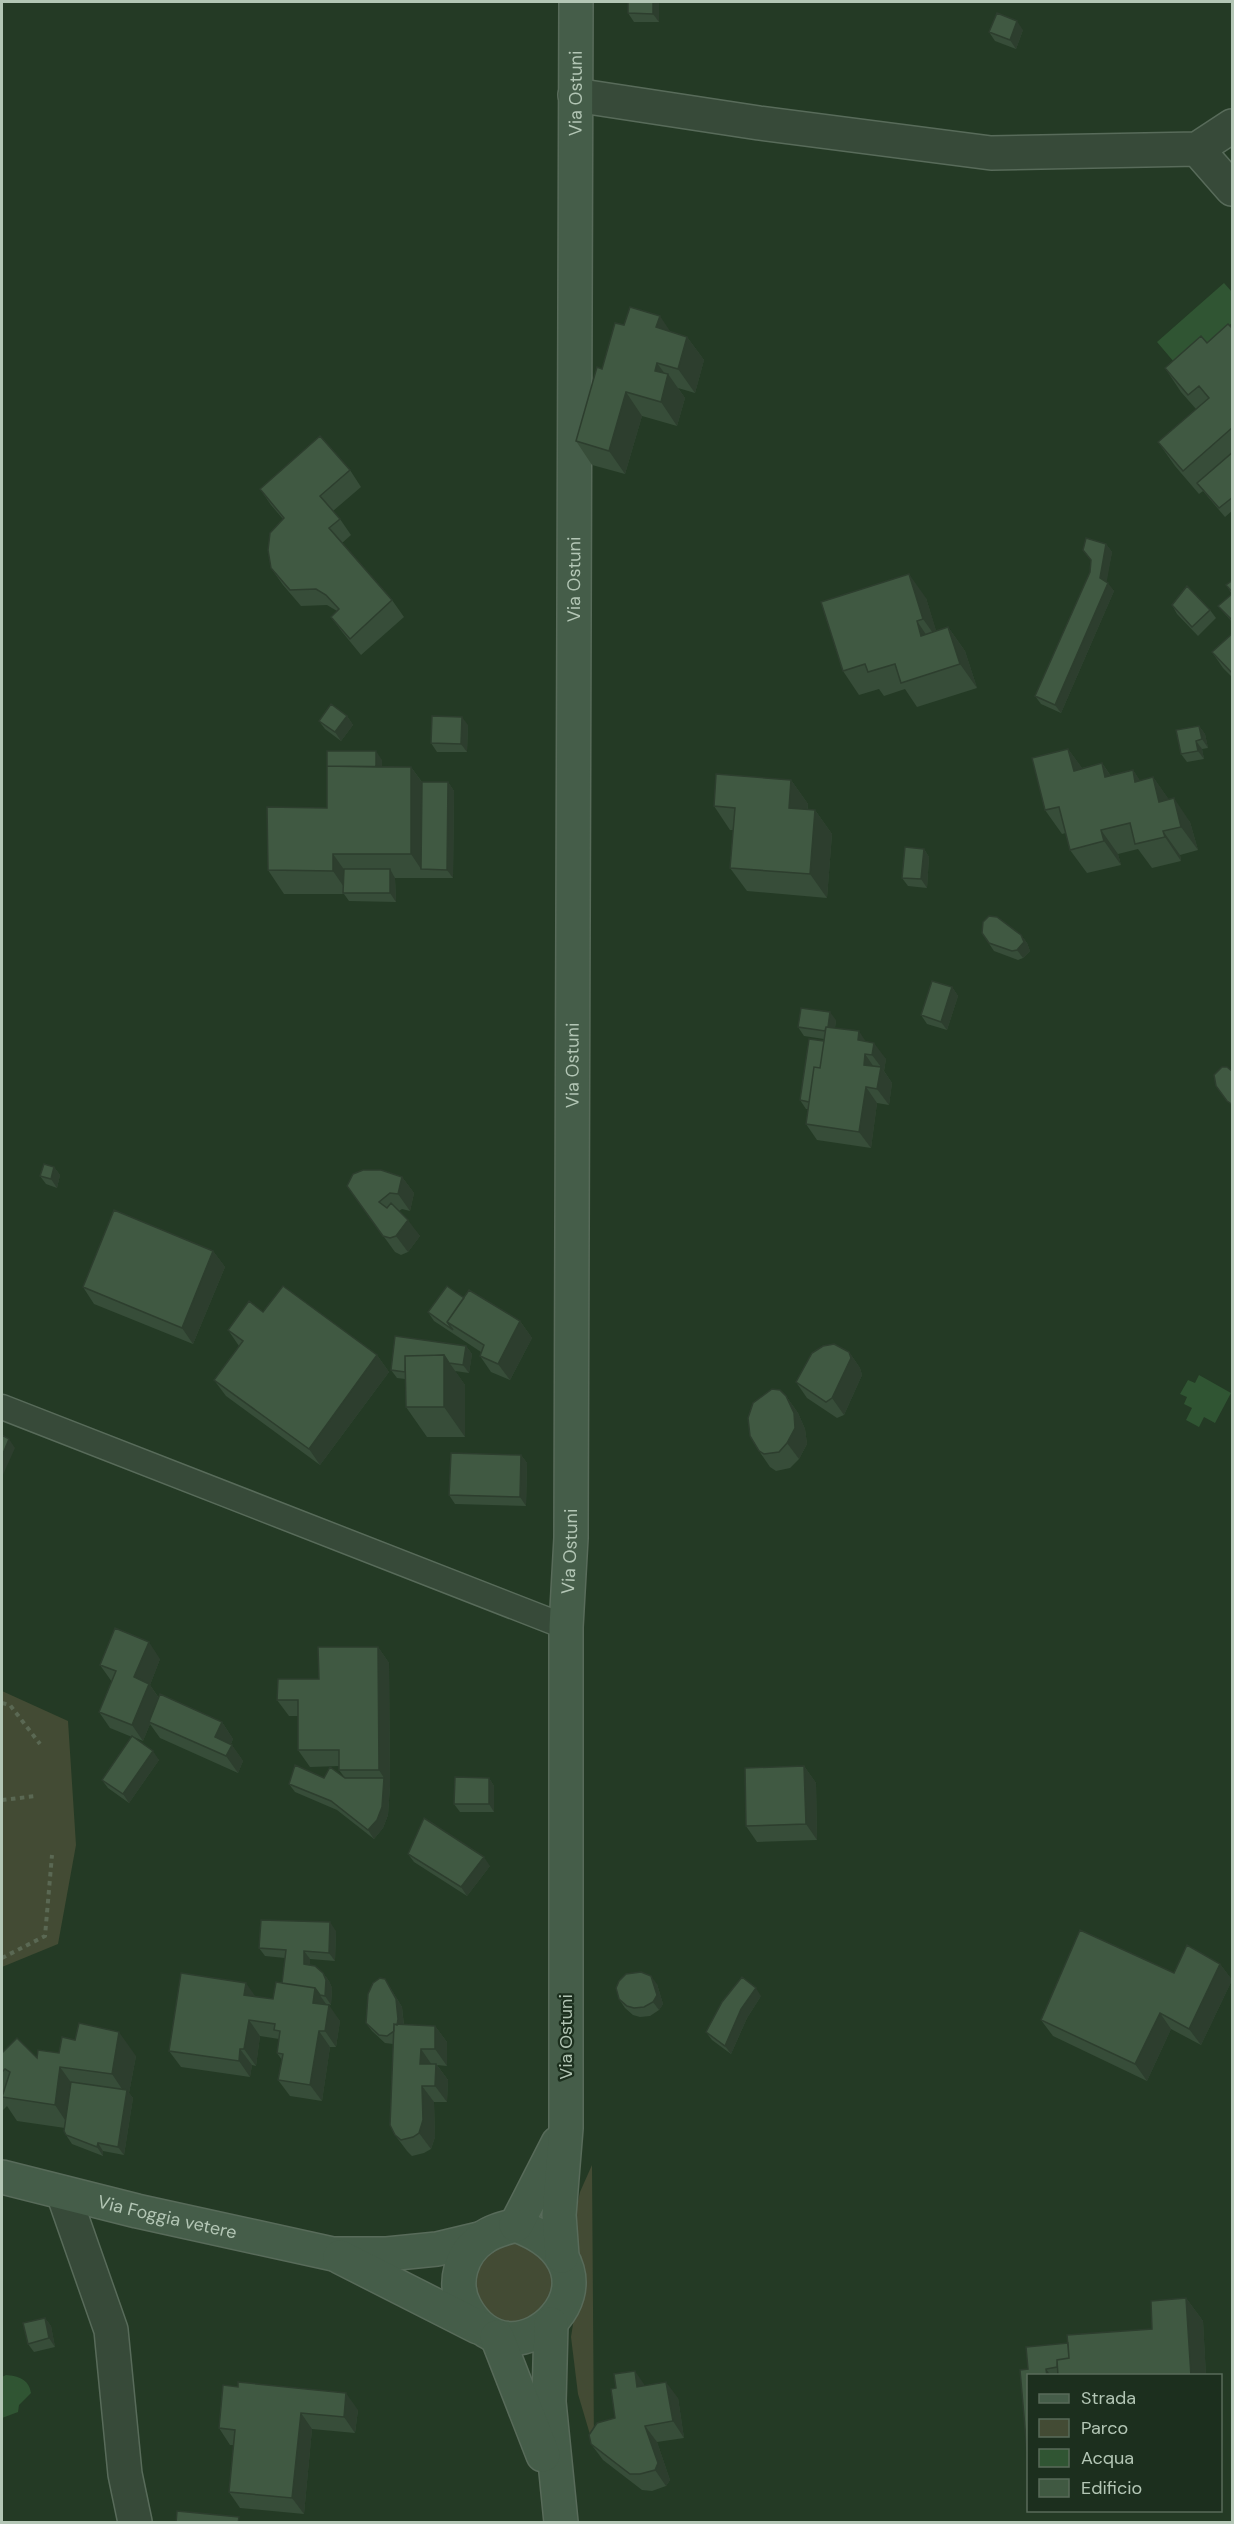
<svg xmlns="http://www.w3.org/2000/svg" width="1234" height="2524" font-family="'DM Sans',sans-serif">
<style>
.green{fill:#434b34}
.water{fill:#305533}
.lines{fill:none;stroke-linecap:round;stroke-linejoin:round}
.service-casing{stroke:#586b5a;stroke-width:27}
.minor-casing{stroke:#586b5a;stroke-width:36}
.secondary-casing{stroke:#586b5a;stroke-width:36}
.path{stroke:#5a6853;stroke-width:4;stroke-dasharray:4.5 4.5;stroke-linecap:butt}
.service{stroke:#374a39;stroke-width:24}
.minor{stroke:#374a39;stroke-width:33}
.secondary{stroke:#455d49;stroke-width:33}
.wall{fill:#374d39}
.shaded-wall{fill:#2d3e2e}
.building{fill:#405942;stroke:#2d3e2e;stroke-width:1.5}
.labels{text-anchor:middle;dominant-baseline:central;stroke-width:4.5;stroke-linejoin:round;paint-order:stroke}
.street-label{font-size:18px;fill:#b3c6b5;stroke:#1c2f1e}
</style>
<rect width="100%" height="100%" fill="#243a25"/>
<path class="green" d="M2,1691L68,1721L76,1845L58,1944L2,1967Z
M592,2165L594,2448L578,2394L571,2337L580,2280L572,2228L580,2192Z
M518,2240L550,2261L553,2299L521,2324L492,2319L474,2296V2267L492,2246Z"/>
<path class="water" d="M1224,283L1232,292V323L1180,369L1157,342Z
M1199,1375L1231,1393L1215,1423L1204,1417L1199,1427L1186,1420L1192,1408L1184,1404L1187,1397L1180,1394L1188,1380L1195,1383Z
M6,2375C18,2376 29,2379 31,2393L19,2405L18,2412L2,2418V2377Z"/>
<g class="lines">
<defs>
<path id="service" d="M2,1407L566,1627"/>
<path id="minor" d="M575,95L759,123L991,153L1197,149L1232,126
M1197,149L1232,189
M63,2193L111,2330L125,2474L135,2522"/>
<g id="secondary">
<path id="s1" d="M2,2177L137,2211L333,2254H387L437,2249L483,2238"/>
<path d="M516,2225C640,2271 514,2397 465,2307C452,2283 461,2253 483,2238C492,2231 505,2228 516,2225Z"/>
<path d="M516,2225L558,2143"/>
<path id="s2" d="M562,2256L559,2215L566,2128V1627L571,1538L576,2"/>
<path d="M340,2257L478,2327"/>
<path d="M551,2324L549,2402L561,2522"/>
<path d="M497,2337L543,2455"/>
</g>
</defs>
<use href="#service" class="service-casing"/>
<use href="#minor" class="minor-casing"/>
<use href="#secondary" class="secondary-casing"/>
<path class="path" d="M2,1703L10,1705L40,1744
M2,1800L36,1796
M2,1958L45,1936L52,1855"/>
<use href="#service" class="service"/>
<use href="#minor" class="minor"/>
<use href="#secondary" class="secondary"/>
</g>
<path class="wall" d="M659,2V22H634L628,13Z
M1023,30L1016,49L995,41L989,32Z
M624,325L687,337L704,360L695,393L678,388L685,398L677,426L642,416L625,474L592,465L576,441L602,369Z
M1233,329V510L1225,517L1203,491L1199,494L1175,466L1158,442L1196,409L1181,392L1165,368L1207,343Z
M350,470L361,487L333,511L340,519L351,535L342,543L392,600L404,617L361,655L343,633L331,617L337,611L327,605L301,606L283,585L271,568L283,519L271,505L260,489Z
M1106,544L1112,552L1106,582L1114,591L1061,713L1041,704L1035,696Z
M1233,580V623L1218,606L1232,594L1226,585Z
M926,598L936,631L948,627L965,651L977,688L917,707L905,689L884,696L879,689L859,695L843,671Z
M1172,605L1210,610L1216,618L1198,636L1177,614Z
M1233,633V678L1223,668L1212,652Z
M347,716L353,725L341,741L325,729L319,721Z
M468,725L467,752H437L431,743Z
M1199,726L1205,734L1208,748L1202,749L1204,759L1187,762L1181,754Z
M1068,749L1082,768L1102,763L1111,776L1133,770L1140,781L1153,777L1169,800L1190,822L1198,850L1180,855L1181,861L1152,868L1138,849L1118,854L1121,865L1087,873L1070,850L1066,833L1062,834L1045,810Z
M382,760V767H411L422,782H448L454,791L453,878H395L396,902L349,901L344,894H284L268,870L327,808Z
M791,780L808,804V810H815L832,834L827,898L747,891L730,868L733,830H730L714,806Z
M924,849L929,857L927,888L908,886L902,878Z
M982,933L1021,935L1027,943L1030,951L1023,958L1018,960L994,951Z
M952,987L958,996L947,1030L927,1024L921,1015Z
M836,1020L835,1028L866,1042L886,1059L884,1071L892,1083L889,1105L877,1103L871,1148L817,1140L806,1124L808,1109H806L800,1100L824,1039L804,1036L798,1027Z
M54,1167L60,1175L57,1188L46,1184L40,1176Z
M402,1177L414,1193L410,1211L402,1209L399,1211L420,1236L408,1252L401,1255L395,1252L347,1186Z
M213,1251L225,1267L193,1344L94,1304L83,1287Z
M464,1298L520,1321L532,1338L510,1380L491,1372L480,1356L481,1352L434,1321L428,1312Z
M263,1312L377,1355L389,1372L320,1465L226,1396L214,1380L239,1346L228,1330Z
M466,1346L472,1354L469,1373L455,1371L465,1385V1437H427L406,1407L405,1379L397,1378L391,1370Z
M849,1352L860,1368L862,1375L844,1415L837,1418L807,1398L796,1382Z
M786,1396L798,1413L805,1429L807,1444L799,1459L790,1468L776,1471L770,1467L759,1451Z
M521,1455L527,1463L526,1506L455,1504L449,1495Z
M378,1647L389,1663L390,1786L388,1815L383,1828L374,1839L337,1810L295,1792L289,1784L324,1778H345L339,1770V1766L310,1767L298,1750V1716H289L277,1700L319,1679Z
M160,1659L150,1685L159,1698L222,1722L233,1739L231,1744L243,1761L238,1773L160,1738L150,1724L143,1741L134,1737L159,1760L129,1803L108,1788L102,1780L132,1737L110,1728L99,1712L112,1682L100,1665Z
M804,1766L816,1783L817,1840L757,1842L746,1826Z
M489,1778L494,1786V1812H460L454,1804Z
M408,1854L490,1866L467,1896L414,1862Z
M336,1931L335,1961L310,1959V1965L323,1973L329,1981L332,1988L331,2005L326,2004L340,2021L336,2047H330L322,2101L290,2096L278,2080L282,2060L277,2053L279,2039L260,2036L256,2066L252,2065L250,2077L181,2067L169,2051L255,1997L273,1999L282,1983L285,1958L265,1956L259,1948Z
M1220,1964L1232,1980L1201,2045L1171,2029L1147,2081L1053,2036L1041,2020L1174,1973Z
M385,1979L402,2007L404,2025L435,2026L447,2042V2066L437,2065L448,2080L447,2102H434L435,2137L431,2149L424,2153L412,2156L407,2151L395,2135L393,2044L385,2043L372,2031L366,2023Z
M657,1984L663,2004L659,2010L650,2016L640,2017L633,2015L625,2008L619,1999Z
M761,1996L747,2018L731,2054L712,2040L706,2032Z
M2,2053L37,2058L59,2053L136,2056L129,2093L133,2098L124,2155L103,2151V2156L72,2144L66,2135L65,2128L17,2121L7,2106L2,2111Z
M1186,2298L1203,2321L1206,2376H1029V2453L1027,2451L1028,2369L1068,2343L1152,2329Z
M45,2318L51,2326L55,2347L34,2352L28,2344Z
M223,2385L358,2410L355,2433L312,2429L304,2514L240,2508L229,2492L234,2445H230L219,2428Z
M645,2385L678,2398L684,2438L657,2442L670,2480L666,2486L652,2491L642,2490L603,2460L591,2444Z"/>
<path class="shaded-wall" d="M653,2H659V22L653,14Z
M1017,21L1023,30L1016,49L1010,40Z
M660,316L676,340L656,327Z
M687,337L704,360L695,393L678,369Z
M657,363L668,378V374L685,398L677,426L661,402L655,371Z
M626,392L642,416L625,474L609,451Z
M1106,544L1112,552L1106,586L1100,578Z
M909,574L926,598L940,643L923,619Z
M1108,583L1114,591L1061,713L1055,705Z
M917,621L933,645L921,636Z
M948,627L965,651L977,688L960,664Z
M347,716L353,725L341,741L335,732Z
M462,717L468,725L467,752L461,744Z
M1199,726L1205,734L1208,748L1202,739Z
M1196,741L1202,749L1204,759L1198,751Z
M1068,749L1085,772L1074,771Z
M376,751L382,760V790L376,782Z
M1102,763L1118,787L1105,777Z
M411,767L428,791L421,869L411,854Z
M1133,770L1149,794L1135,782Z
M1153,777L1170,801L1159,802Z
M791,780L808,804L806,832L789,808Z
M448,782L454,791L453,878L447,870Z
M1174,798L1190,822L1198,850L1181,827Z
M815,810L832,834L827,898L810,874Z
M1101,830L1118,854L1121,865L1104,841Z
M1163,831L1180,855L1181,861L1165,837Z
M924,849L929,857L927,888L921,879Z
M333,854L350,878L348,893L333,871Z
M390,869L395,878L396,902L390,893Z
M1021,935L1027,943L1030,951L1023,958L1017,950Z
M952,987L958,996L947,1030L941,1022Z
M830,1012L836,1020L833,1040L828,1032Z
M859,1031L870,1048L858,1040Z
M874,1043L886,1059L884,1071L872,1055Z
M865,1054L876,1070L864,1065Z
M881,1067L892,1083L889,1105L877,1089Z
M866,1087L877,1103L871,1148L859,1132Z
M54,1167L60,1175L57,1188L51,1179Z
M402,1177L414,1193L410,1211L398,1194Z
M408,1220L420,1236L408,1252L396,1236Z
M213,1251L225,1267L193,1344L182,1328Z
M520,1321L532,1338L510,1380L498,1364Z
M466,1346L472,1354L469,1373L463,1365Z
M849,1352L860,1368L862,1375L844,1415L832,1398Z
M377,1355L389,1372L320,1465L309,1449Z
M444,1355L465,1385V1437L444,1407Z
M786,1396L798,1413L805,1429L807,1444L799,1459L787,1443Z
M9,1439L15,1448L2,1477V1456Z
M521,1455L527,1463L526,1506L520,1497Z
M149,1642L160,1659L150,1685L160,1700L149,1722L150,1724L143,1741L132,1725L134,1677Z
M378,1647L389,1663L390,1786L388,1815L383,1828L374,1839L368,1830L384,1778L379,1770Z
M222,1722L233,1739L227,1753L215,1737Z
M232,1745L243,1761L238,1773L226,1756Z
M153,1751L159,1760L129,1803L123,1794Z
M804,1766L816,1783L817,1840L806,1824Z
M489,1778L494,1786V1812L489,1804Z
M484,1857L490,1866L467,1896L461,1887Z
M330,1922L336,1931L335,1961L329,1953Z
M304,1951L310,1959V1973L304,1964Z
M1220,1964L1232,1980L1201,2045L1189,2029Z
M323,1973L329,1981L332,1988L331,2005L325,1996Z
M651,1976L657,1984L663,2004L659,2010L653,2002Z
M385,1979L402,2007L404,2028L401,2038Z
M246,1983L258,2000L244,1995Z
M315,1988L326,2004L313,2003Z
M756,1988L761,1996L747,2018L731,2054L725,2046L741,2009Z
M329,2005L340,2021L336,2047L325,2031Z
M1160,2013L1171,2029L1147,2081L1135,2064Z
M249,2020L260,2036L256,2066L244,2049Z
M435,2026L447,2042V2066L435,2049Z
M319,2031L330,2047L322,2101L310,2085Z
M119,2032L136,2056L129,2093L133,2098L124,2155L118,2147L126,2095L112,2074Z
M240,2049L252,2065L250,2077L239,2061Z
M421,2049L432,2065L420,2064Z
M436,2064L448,2080L447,2102L435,2086Z
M60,2067L77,2091L71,2129L55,2105Z
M422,2086L434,2102L435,2137L431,2149L419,2133Z
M98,2143L103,2151V2156L97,2147Z
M1186,2298L1203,2321L1206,2376H1191Z
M45,2318L51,2326L55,2347L49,2338Z
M1046,2369L1051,2376H1047Z
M635,2371L646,2387H637Z
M666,2382L678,2398L684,2438L673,2421Z
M346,2393L358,2410L355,2433L344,2417Z
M301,2413L312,2429L304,2514L292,2498Z
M645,2426L657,2442L670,2480L666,2486L655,2470Z"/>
<path class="building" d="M628,2H653V14L628,13Z
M997,13L1017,21L1010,40L989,32Z
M630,307L660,316L656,327L687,337L678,369L657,363L655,371L668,374L661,402L626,392L609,451L576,441L597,367L602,369L615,323L624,325Z
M1228,324L1233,329V427L1183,471L1158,442L1209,398L1199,386L1188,395L1165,368L1201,336L1207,343Z
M320,436L350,470L320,496L340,519L329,528L392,600L350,639L331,617L339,609L326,595L316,589L290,590L271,568L268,550L270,533L284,518L260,489Z
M1233,452V497L1219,508L1197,483Z
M1086,538L1106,544L1100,578L1108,583L1055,705L1035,696L1090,572L1091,560L1083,550Z
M909,574L923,619L917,621L921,636L948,627L960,664L901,683L895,664L868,672L865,664L843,671L821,602Z
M1233,580V593L1226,585Z
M1187,586L1210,610L1192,627L1172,605Z
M1232,594L1233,595V621L1218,606Z
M1233,633V674L1212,652Z
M331,704L347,716L335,732L319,721Z
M432,716L462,717L461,744L431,743Z
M1199,726L1202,739L1196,741L1198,751L1181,754L1176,730Z
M1068,749L1074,771L1102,763L1105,777L1133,770L1135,782L1153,777L1159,802L1174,798L1181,827L1163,831L1165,837L1135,844L1130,823L1101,830L1104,841L1070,850L1059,807L1045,810L1032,758Z
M327,751H376V767L327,766Z
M327,766L411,767V854H333V871L268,870L267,807L327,808Z
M716,774L791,780L789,808L815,810L810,874L730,868L735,808L714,806Z
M422,782H448L447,870L421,869Z
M905,847L924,849L921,879L902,878Z
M344,869H390V893H343Z
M989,916L997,917L1021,935L1024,942L1017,950L1012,951L989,943L982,933L983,922Z
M932,981L952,987L941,1022L921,1015Z
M801,1008L830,1012L828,1027H826L825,1031L798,1027Z
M826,1027L859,1031L858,1040L874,1043L872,1055L865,1054L864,1065L881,1067L877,1089L866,1087L859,1132L806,1124L814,1067L820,1068Z
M809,1039L824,1041L820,1068L814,1067L809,1102L800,1100Z
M1222,1067H1227L1233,1072V1105L1227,1101L1216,1086L1214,1075Z
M44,1164L54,1167L51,1179L40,1176Z
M363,1170H381L402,1177L398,1194L390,1193L379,1202L387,1208L391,1203L408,1220L396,1236L390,1238L383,1236L347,1186L353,1174Z
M114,1210L213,1251L182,1328L83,1287Z
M283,1286L377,1355L309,1449L214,1380L243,1341L228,1330L249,1301L263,1312Z
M447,1286L464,1298L447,1322L453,1330L428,1312Z
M469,1290L520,1321L498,1364L480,1356L484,1345L447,1322Z
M395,1336L466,1346L463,1365L449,1363L444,1355L405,1356V1372L391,1370Z
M834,1344L849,1352L851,1358L832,1398L826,1402L796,1382L812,1353L823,1346Z
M444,1355V1407H406L405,1356Z
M772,1389L780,1390L786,1396L794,1413L795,1428L787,1443L779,1452L764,1454L759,1451L750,1436L748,1418L753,1403Z
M2,1435L9,1439L2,1456Z
M451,1453L521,1455L520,1497L449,1495Z
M115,1628L149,1642L134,1677L149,1684L132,1725L99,1712L116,1671L100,1665Z
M318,1647H378L379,1770H339V1750H298V1700H277L278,1679H319Z
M160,1694L222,1722L215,1737L232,1745L226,1756L149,1722Z
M132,1736L153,1751L123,1794L102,1780Z
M295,1765L324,1778L330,1767L345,1778H384L382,1807L377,1820L368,1830L331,1801L289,1784Z
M804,1766L806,1824L746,1826L745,1768Z
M455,1777L489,1778V1804H454Z
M424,1818L484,1857L461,1887L408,1854Z
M261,1920L330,1922L329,1953L304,1951V1964L315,1966L323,1973L326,1980L325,1996L320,1995L315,1988L282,1983L286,1950L259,1948Z
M1080,1930L1174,1973L1187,1945L1220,1964L1189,2029L1160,2013L1135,2064L1041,2020Z
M641,1972L651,1976L657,1995L653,2002L644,2007L634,2008L627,2006L619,1999L616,1988L619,1981L626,1974Z
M181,1973L246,1983L244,1995L273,1999L276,1982L315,1988L313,2003L329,2005L325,2031H319L310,2085L278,2080L283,2054L277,2053L280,2031L274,2030L275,2024L249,2020L244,2049H240L239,2061L169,2051Z
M742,1977L756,1988L741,2009L725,2046L706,2032L722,2002Z
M380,1978L385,1979L396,1999L398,2019L397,2025L394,2024V2031L387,2036L379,2035L366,2023L368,1994L373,1983Z
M79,2023L119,2032L112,2074L60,2067L55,2105L2,2097L10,2072L5,2069L2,2072V2053L17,2038L37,2058L38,2050L59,2053L62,2037L75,2040Z
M394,2024L435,2026V2049H421L420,2064H436L435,2086H422L423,2120L419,2133L413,2137L401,2140L395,2135L390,2125Z
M71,2082L127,2090L118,2147L98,2143L97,2147L66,2135L64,2131Z
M1186,2298L1191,2376H1058L1057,2360L1069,2358L1067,2335L1152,2329L1151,2301Z
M45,2318L49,2338L28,2344L23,2323Z
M1068,2343L1069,2358L1057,2360V2367L1046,2369L1047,2376H1029V2451H1027L1020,2370L1028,2369L1026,2347Z
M635,2371L637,2387L666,2382L673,2421L645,2426L658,2463L655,2470L640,2474H630L591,2444L589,2435L597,2423L615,2418L611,2389L616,2388L614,2374Z
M238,2382L346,2393L344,2417L301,2413L292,2498L229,2492L235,2430L219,2428L223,2385L238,2387Z
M177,2511L239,2517L238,2523H176Z"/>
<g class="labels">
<g class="street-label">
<text stroke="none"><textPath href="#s2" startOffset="2163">Via Ostuni</textPath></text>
<text stroke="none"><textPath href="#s2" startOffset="1677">Via Ostuni</textPath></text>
<text stroke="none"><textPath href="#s2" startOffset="1191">Via Ostuni</textPath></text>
<text stroke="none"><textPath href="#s2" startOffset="705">Via Ostuni</textPath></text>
<text transform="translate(566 2037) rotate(-90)">Via Ostuni</text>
<text stroke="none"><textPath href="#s1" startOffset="170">Via Foggia vetere</textPath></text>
</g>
</g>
<rect width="1234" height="2524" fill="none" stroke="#b3c6b5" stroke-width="6"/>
<rect x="1027" y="2374" width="195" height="138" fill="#1c2f1e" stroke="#586b5a" stroke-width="1.5"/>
<rect x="1039" y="2394" width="30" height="9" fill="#455d49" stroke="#586b5a" stroke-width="1.5"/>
<text x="1081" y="2404" font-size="18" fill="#b3c6b5">Strada</text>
<rect x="1039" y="2419" width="30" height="18" fill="#434b34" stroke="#586b5a" stroke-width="1.5"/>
<text x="1081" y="2434" font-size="18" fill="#b3c6b5">Parco</text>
<rect x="1039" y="2449" width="30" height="18" fill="#305533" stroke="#586b5a" stroke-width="1.5"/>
<text x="1081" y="2464" font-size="18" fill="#b3c6b5">Acqua</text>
<rect x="1039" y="2479" width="30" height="18" fill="#405942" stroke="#586b5a" stroke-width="1.5"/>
<text x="1081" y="2494" font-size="18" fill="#b3c6b5">Edificio</text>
</svg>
